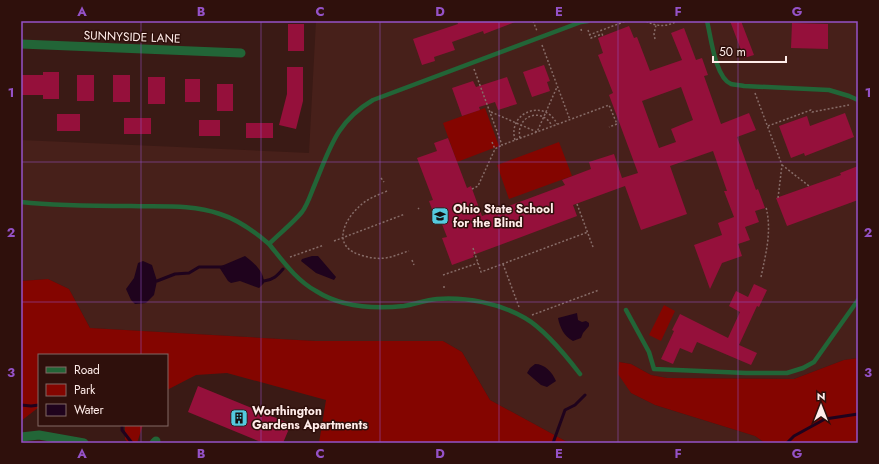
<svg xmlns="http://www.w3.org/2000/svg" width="879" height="464" font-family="Jost,sans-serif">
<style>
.built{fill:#47201a}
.green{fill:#840500}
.water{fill:#1f031d}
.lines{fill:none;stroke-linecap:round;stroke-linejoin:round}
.stream{stroke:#1f031d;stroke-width:3}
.building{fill:#95103b;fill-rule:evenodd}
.path{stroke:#876c68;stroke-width:1.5;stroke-dasharray:2 2;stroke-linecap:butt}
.lane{stroke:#226537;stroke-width:4.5}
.street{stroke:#226537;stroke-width:9}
.grid{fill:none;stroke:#9552c7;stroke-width:1;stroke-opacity:0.55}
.labels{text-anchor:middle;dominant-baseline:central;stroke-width:3;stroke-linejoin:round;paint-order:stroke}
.street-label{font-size:12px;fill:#ffece9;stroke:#2f100c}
.poi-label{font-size:12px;font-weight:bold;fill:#ffece9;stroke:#2f100c;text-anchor:start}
.neatline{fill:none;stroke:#9552c7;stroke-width:1.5}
.grid-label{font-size:13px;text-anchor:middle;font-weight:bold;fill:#9552c7}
</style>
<rect width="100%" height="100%" fill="#3a1a15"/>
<path class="built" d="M316,21H858V358L844,360L794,379L667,378L651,375L631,364L620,362L631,393L655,405L755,436L765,443H569L490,400L462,352L443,341H315L90,328L69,289L48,279L21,281V140L309,153Z"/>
<path class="green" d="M485,108L499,146L457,162L443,123Z
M559,142L572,176L509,199L497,165Z
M48,279L69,289L90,328L315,341H443L462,352L490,400L569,443H319L326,400L227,373L196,375L167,390V355H39V407L21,421V281Z
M664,305L675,311L661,341L649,335Z
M858,358V443H765L755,436L655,405L631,393L618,374L619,362L631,364L651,375L667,378L794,379L844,360Z
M125,425H143L137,443H128L125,439Z"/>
<path class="water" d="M245,256C254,263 264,271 264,283L259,288L240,281L231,283L228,281L219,267Z
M312,256H318L336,277L334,280L316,273L301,261L302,259Z
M143,261L152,265L157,281L154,295L146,303L135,304L131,300L126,289L134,278L138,263Z
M577,313L578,320L582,322L586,321L589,323V326L583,333L581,338L573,341C564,336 560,328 558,318Z
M535,364C545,364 552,372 556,381L547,387L541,385L527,373L530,368Z"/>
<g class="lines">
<path class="stream" d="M261,280L264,281C273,280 277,276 283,269
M157,281L175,274L189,273L199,267H223
M21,405L31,406L39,405
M122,425V430L132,443
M553,443L565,410L575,405L585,395
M787,443L794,436L825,419L858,414"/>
</g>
<path class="building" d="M457,21H515V22L484,34L483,31L452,42L455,50L434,57L435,61L422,65L413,39L458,24Z
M730,21H741L754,55L744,58Z
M792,23L828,24V49L791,48Z
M288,24H304V51H288Z
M629,26L634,38L637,37L650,71L682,60L671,33L684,28L696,60L702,58L708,75L704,76L721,124L749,113L756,130L737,137L756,190L758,189L765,208L755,211L759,222L745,227L750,240L738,244L742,256L722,263L710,289L694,245L722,235L718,223L734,217L724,191H727L713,151L670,166L687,214L641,230L625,186L573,205L577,216L473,255L474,257L452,265L442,238L447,237L438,214H436L435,211L433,212L429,201L433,200L417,158L437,151L434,143L448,138L467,188L471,186L482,216L565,185L562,180L591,169L589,162L614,154L622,178L638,173L609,95L613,93L598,55L603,53L598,38ZM681,87L693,120L671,129L676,142L659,148L642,101Z
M544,65L550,81L547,82L550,91L532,97L523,72Z
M287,67H303V101L296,129L279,125L287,94Z
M43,72H59V99H43V95H21V75H43Z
M77,75H94V101H77Z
M113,75H130V102H113Z
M148,77H165V104H148Z
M507,77L517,104L498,110L495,102L479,107L480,110L462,116L452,88L473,81L476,87Z
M185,79H200V102H185Z
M217,84H233V111H217Z
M845,113L854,137L805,156L804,153L791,158L779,126L807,116L810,126Z
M57,114H80V131H57Z
M124,118H151V134H124Z
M199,120H220V136H199Z
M246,123H273V138H246Z
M858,166V200L787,226L776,198L841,175L840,173Z
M754,284L767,290L759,307L757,306L739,345L757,353L751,365L697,342L692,353L680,348L673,364L661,359L674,331L672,330L680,314L728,338L740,312L729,306L736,291L748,297Z
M198,386L291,424L283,443H263L188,412Z"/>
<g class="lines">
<path class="path" d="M533,21L537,31
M646,21C657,27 667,27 677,21
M581,29L582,33
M588,30L591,38L602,34L603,36
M589,35L626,21
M655,39L654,34L656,25
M542,45L570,120
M474,69L502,145L609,105L617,124L609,127
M755,93L782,165L778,198
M491,112L537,132L557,87
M768,126L811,110L812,112L849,105
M520,138C515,116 542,106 552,126
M515,140C507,112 545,98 557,124
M492,142L495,149
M782,165L809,186
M381,178L384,182
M472,189L478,186L495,149L502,145
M387,191C378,195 369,198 362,204C343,220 330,248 364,256C371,258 378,259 385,258C394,257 401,253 409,251
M577,204L593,247
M418,209L419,208
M334,241L405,214
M473,248L481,272L588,232
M290,257L324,245
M412,260L414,265
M503,264L519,307
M443,275L478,263
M761,277C766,253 772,231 766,207
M443,287H445
M532,315L599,290"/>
<path class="lane" d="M707,21C711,37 715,77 731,84C735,85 740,85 744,86L829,90L849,96L858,100
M21,202C58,206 94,206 131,206C161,207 191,204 220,214C239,220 254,231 269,244C280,233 293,223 302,212C308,204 311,193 315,184C330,148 337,121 373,100L581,22L588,21
M269,244C283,261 296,280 316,291C341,307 375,309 404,306C415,304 426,300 437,299C467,297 499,303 525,318C544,329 567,357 580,374
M626,310L649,352L654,369L746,373H787L803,368L814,362L858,300"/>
<path class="street" d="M21,44L241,53
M21,437L39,435L84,443
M154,443L156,441"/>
</g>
<path class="grid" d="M141,21V355M261,21V443M380,21V443M499,21V443M618,21V443M738,21V443M21,162H858M21,302H858M141,425V443"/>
<defs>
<symbol id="school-square" viewBox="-11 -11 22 22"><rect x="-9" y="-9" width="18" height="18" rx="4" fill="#54cade" stroke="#2f100c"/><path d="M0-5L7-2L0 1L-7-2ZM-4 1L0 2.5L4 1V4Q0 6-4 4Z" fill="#111"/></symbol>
<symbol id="building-square" viewBox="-11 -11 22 22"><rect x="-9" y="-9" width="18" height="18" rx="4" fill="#54cade" stroke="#2f100c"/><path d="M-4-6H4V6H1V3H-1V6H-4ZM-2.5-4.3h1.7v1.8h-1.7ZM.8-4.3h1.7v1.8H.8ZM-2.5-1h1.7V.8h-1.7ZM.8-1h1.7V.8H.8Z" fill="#111"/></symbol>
</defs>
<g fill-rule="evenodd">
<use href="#school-square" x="430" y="206" width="20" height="20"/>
<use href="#building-square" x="229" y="408" width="20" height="20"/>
</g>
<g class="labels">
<g class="street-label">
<text transform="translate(132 37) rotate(2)">SUNNYSIDE LANE</text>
</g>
<g class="poi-label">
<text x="453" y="209">Ohio State School<tspan x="453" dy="14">for the Blind</tspan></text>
<text x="252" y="411">Worthington<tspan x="252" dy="14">Gardens Apartments</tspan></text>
</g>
</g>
<rect width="879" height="464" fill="none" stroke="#2f100c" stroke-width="44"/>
<rect x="38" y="354" width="130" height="72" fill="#2f100c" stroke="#826864"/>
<rect x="46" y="367" width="20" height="6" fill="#226537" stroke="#826864"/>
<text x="74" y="374" font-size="12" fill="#ffece9">Road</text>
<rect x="46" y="384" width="20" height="12" fill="#840500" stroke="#826864"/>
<text x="74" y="394" font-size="12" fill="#ffece9">Park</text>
<rect x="46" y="404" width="20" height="12" fill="#1f031d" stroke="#826864"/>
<text x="74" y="414" font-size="12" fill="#ffece9">Water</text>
<g transform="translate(821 406)" stroke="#2f100c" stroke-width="3" paint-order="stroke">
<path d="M0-3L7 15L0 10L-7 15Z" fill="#ffece9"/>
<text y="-6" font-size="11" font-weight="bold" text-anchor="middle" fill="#ffece9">N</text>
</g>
<path d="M713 56v6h73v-6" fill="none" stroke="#ffece9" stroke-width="2"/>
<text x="719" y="56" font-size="12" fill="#ffece9" stroke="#2f100c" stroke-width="3" paint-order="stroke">50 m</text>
<rect x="22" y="22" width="835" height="420" class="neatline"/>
<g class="grid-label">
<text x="82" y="16">A</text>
<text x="201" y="16">B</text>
<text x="320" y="16">C</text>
<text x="440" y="16">D</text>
<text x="559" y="16">E</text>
<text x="678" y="16">F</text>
<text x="797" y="16">G</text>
<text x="11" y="97">1</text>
<text x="868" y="97">1</text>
<text x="11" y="237">2</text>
<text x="868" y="237">2</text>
<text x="11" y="377">3</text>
<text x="868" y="377">3</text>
<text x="82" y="458">A</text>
<text x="201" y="458">B</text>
<text x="320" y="458">C</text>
<text x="440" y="458">D</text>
<text x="559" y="458">E</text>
<text x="678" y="458">F</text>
<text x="797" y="458">G</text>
</g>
</svg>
